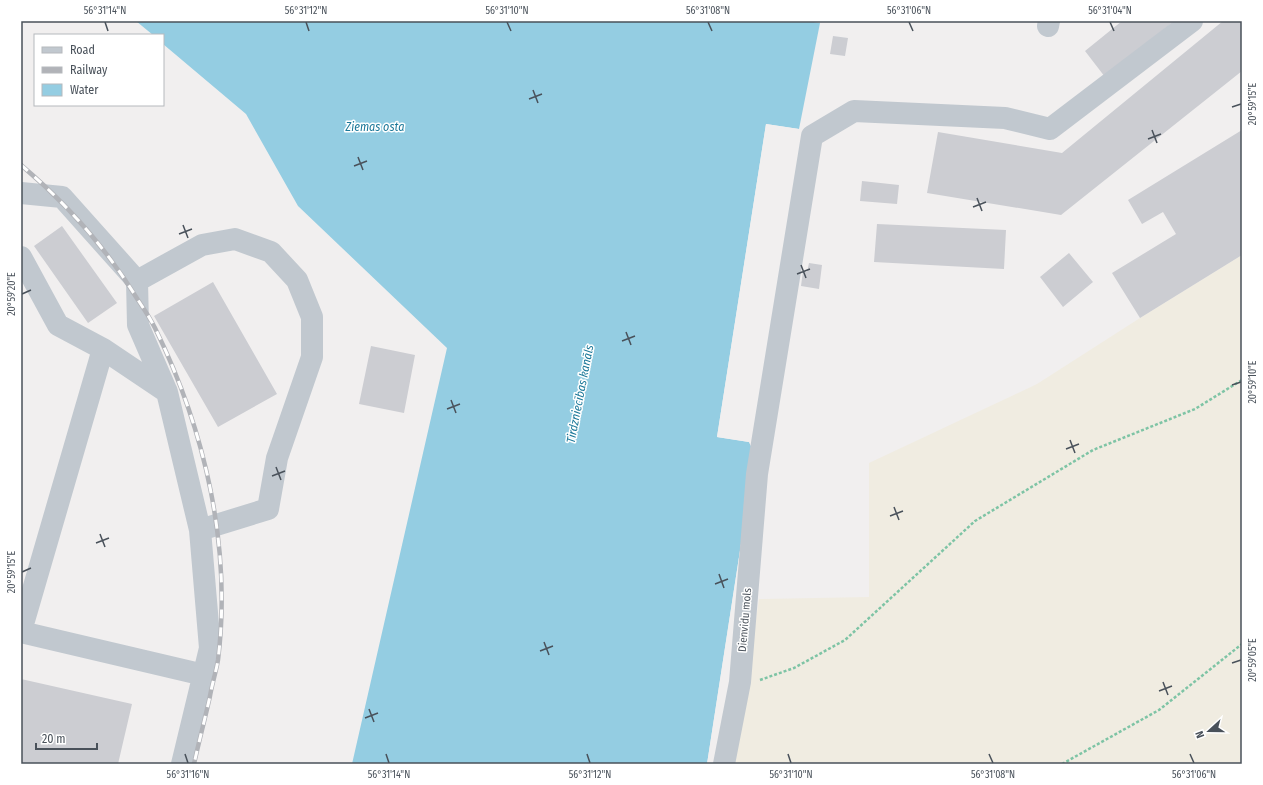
<svg xmlns="http://www.w3.org/2000/svg" width="1263" height="785" font-family="'Fira Sans Condensed',sans-serif">
<style>
.sand{fill:#f0ece1}
.water{fill:#94cde2}
.pier{fill:#f1efef}
.building{fill:#cccdd2}
.lines{fill:none;stroke-linecap:round;stroke-linejoin:round}
.path{stroke:#7ec4a5;stroke-width:2.5;stroke-dasharray:3 2;stroke-linecap:butt}
.minor{stroke:#c1c8cf;stroke-width:22}
.rail-casing{stroke:#b1b3b8;stroke-width:4.5}
.rail{stroke:#fff;stroke-width:3;stroke-dasharray:9;stroke-linecap:butt}
.ticks{fill:none;stroke:#49515a;stroke-width:1.5}
.labels{text-anchor:middle;dominant-baseline:central;stroke-width:3;stroke-linejoin:round;paint-order:stroke}
.street-label{font-size:11px;fill:#49515a;stroke:#fff}
.water-label{font-size:12px;font-style:italic;fill:#1c7899;stroke:#fff}
.neatline{fill:none;stroke:#49515a;stroke-width:1.5}
.ticks-label{font-size:10px;text-anchor:middle;fill:#49515a}
</style>
<rect width="100%" height="100%" fill="#f1efef"/>
<path class="sand" d="M1242,255V764H734L759,599L869,597V463L1037,384L1140,318Z"/>
<path class="water" d="M136,21H806L820,23L799,129L766,124L717,437L749,442L754,452L752,473L707,764H352L447,348L298,206L246,114L163,44V35H153Z"/>
<path class="pier" d="M766,124L799,129V131L768,126L720,436L749,440V442L752,443L756,452L754,473L712,747L709,764H707L752,473L754,452L749,442L717,437Z"/>
<path class="building" d="M1122,21H1174L1105,77L1085,51Z
M1223,21H1242V71L1061,215L927,193L938,132L1062,153Z
M833,36L848,38L845,56L830,54Z
M1242,130V255L1140,318L1112,273L1176,234L1163,212L1142,224L1128,200Z
M862,181L899,185L897,204L860,201Z
M877,224L1006,230L1004,269L874,262Z
M62,226L117,303L88,323L34,246Z
M1069,253L1093,282L1063,307L1040,277Z
M809,263L822,265L819,289L801,286L803,271L807,272Z
M213,282L277,394L218,427L154,316Z
M371,346L415,355L404,413L359,404Z
M21,679L132,704L118,764H21Z"/>
<g class="lines">
<path class="path" d="M760,680L794,668L845,640L975,521L1093,450L1195,409L1242,380
M1062,764L1159,710L1242,644"/>
<path class="minor" d="M1048,26L1049,21
M21,193L62,197L137,281L138,325L167,392
M21,257L58,325L103,349L167,392L200,530L210,648L182,764
M137,281L202,245L235,239L271,252L297,280L312,317V357L277,458L268,509L200,530
M21,631L103,349
M21,632L204,675
M724,764L740,682L757,474L812,136L854,111L1005,118L1050,129L1192,21"/>
<defs>
<path id="rail" d="M21,165C66,203 107,249 138,300C144,309 150,318 155,328C205,430 232,547 218,660C216,672 212,684 210,696C205,719 199,741 194,764"/>
</defs>
<use href="#rail" class="rail-casing"/>
<use href="#rail" class="rail"/>
</g>
<path class="ticks" d="M105,22L108,31M306,22L309,31M507,22L511,31M708,22L712,31M909,22L913,31M1110,22L1114,31M533,90L538,103M529,99L542,94M1232,107L1241,104M1152,130L1157,143M1148,139L1161,134M358,157L363,170M354,166L367,161M977,198L982,211M973,207L986,202M183,225L188,238M179,234L192,229M801,265L806,278M797,274L810,269M22,294L31,290M626,332L631,345M622,341L635,336M1232,385L1241,382M451,400L456,413M447,409L460,404M1070,440L1075,453M1066,449L1079,444M276,467L281,480M272,476L285,471M894,507L899,520M890,516L903,511M100,534L105,547M96,543L109,538M22,572L31,568M719,574L724,588M715,584L728,579M544,642L549,655M540,651L553,646M1232,663L1241,660M1163,682L1168,695M1159,691L1172,686M369,709L374,722M365,718L378,713M185,754L188,763M386,754L389,763M587,754L590,763M788,754L791,763M989,754L993,763M1190,754L1194,763"/>
<g class="labels">
<g class="street-label">
<text transform="translate(745 620) rotate(-85)">Dienvidu mols</text>
</g>
<g class="water-label">
<text x="375" y="127">Ziemas osta</text>
<text transform="translate(580 394) rotate(-79)">Tirdzniecības kanāls</text>
</g>
</g>
<rect width="1263" height="785" fill="none" stroke="#ffffff" stroke-width="44"/>
<rect x="34" y="34" width="130" height="72" fill="#ffffff" stroke="#b6b9bd"/>
<rect x="42" y="47" width="20" height="6" fill="#c1c8cf" stroke="#b6b9bd"/>
<text x="70" y="54" font-size="12" fill="#49515a">Road</text>
<rect x="42" y="67" width="20" height="6" fill="#b1b3b8" stroke="#b6b9bd"/>
<text x="70" y="74" font-size="12" fill="#49515a">Railway</text>
<rect x="42" y="84" width="20" height="12" fill="#94cde2" stroke="#b6b9bd"/>
<text x="70" y="94" font-size="12" fill="#49515a">Water</text>
<g transform="translate(1209 731) rotate(249)" stroke="#ffffff" stroke-width="3" paint-order="stroke">
<path d="M0-3L7 15L0 10L-7 15Z" fill="#49515a"/>
<text y="-6" font-size="11" font-weight="bold" text-anchor="middle" fill="#49515a">N</text>
</g>
<path d="M36 743v6h61v-6" fill="none" stroke="#49515a" stroke-width="2"/>
<text x="42" y="743" font-size="12" fill="#49515a" stroke="#ffffff" stroke-width="3" paint-order="stroke">20 m</text>
<rect x="22" y="22" width="1219" height="741" class="neatline"/>
<g class="ticks-label">
<text x="105" y="14">56°31'14"N</text>
<text x="306" y="14">56°31'12"N</text>
<text x="507" y="14">56°31'10"N</text>
<text x="708" y="14">56°31'08"N</text>
<text x="909" y="14">56°31'06"N</text>
<text x="1110" y="14">56°31'04"N</text>
<text transform="translate(1252 104) rotate(-90)" y="4">20°59'15"E</text>
<text transform="translate(11 294) rotate(-90)" y="4">20°59'20"E</text>
<text transform="translate(1252 382) rotate(-90)" y="4">20°59'10"E</text>
<text transform="translate(11 572) rotate(-90)" y="4">20°59'15"E</text>
<text transform="translate(1252 660) rotate(-90)" y="4">20°59'05"E</text>
<text x="188" y="778">56°31'16"N</text>
<text x="389" y="778">56°31'14"N</text>
<text x="590" y="778">56°31'12"N</text>
<text x="791" y="778">56°31'10"N</text>
<text x="993" y="778">56°31'08"N</text>
<text x="1194" y="778">56°31'06"N</text>
</g>
</svg>
